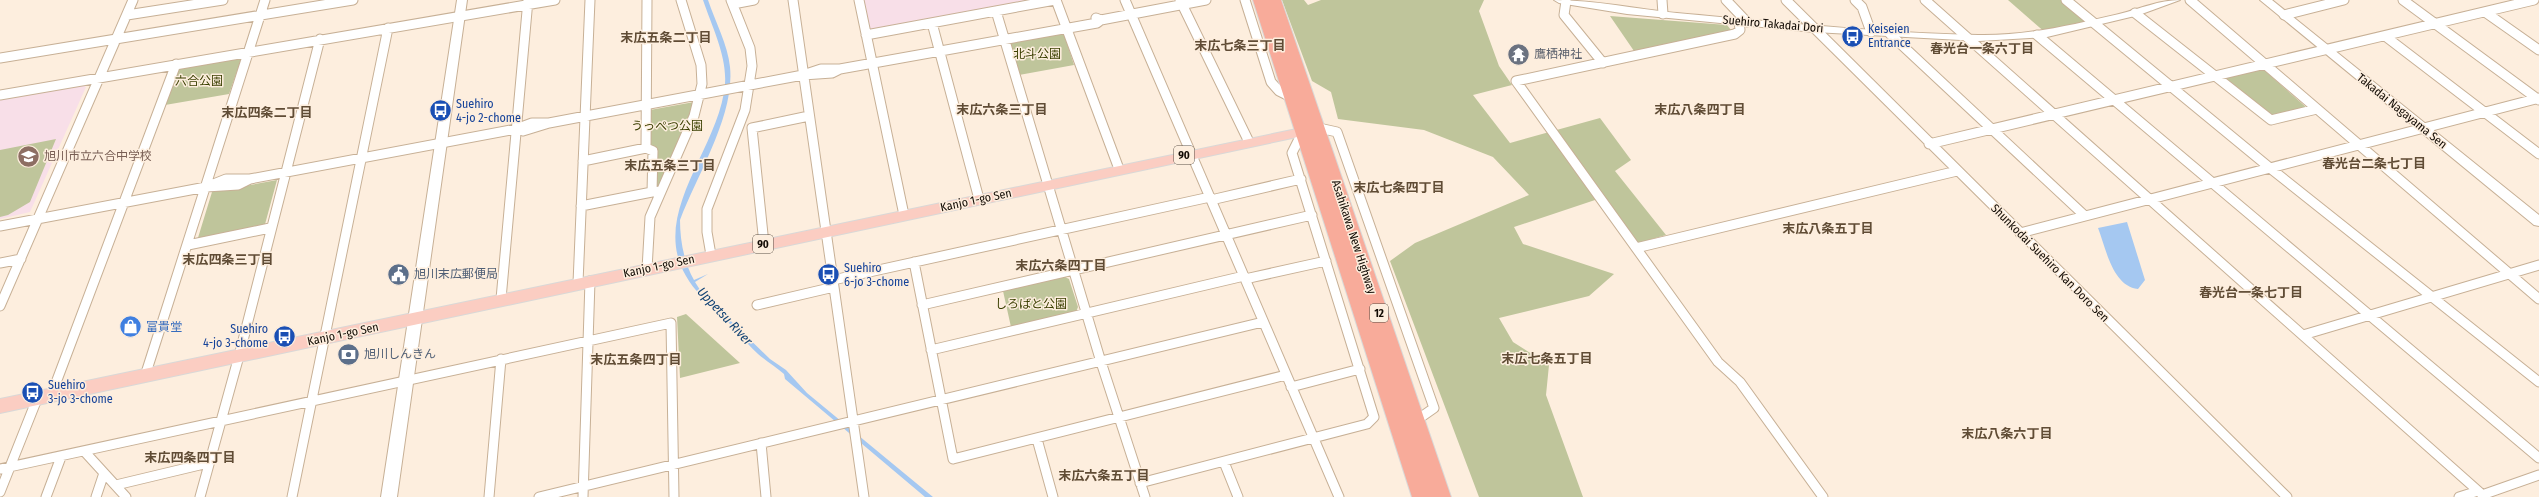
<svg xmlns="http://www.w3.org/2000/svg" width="2539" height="497" font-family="'Fira Sans Condensed','Noto Sans JP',sans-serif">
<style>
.education{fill:#f8dfe8}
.green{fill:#bfc59b}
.water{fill:#a5c8f1}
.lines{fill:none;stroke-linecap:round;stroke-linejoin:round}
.street-casing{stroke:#c7b096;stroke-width:11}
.secondary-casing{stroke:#c7b096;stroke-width:2}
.primary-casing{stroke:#d9d8d7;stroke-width:2}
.highway-casing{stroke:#d9d8d7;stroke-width:2}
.street{stroke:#fff;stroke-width:9}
.secondary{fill:#fff;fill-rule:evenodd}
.primary{fill:#fbcdc2;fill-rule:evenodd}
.highway{fill:#f8ab9a;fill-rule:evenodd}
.labels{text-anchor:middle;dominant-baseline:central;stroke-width:3;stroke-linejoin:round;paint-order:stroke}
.shield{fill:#fdeede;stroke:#584e45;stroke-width:1}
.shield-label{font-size:11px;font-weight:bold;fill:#110a03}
.street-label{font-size:12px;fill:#110a03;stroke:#fdeede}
.transit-label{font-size:12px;fill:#164399;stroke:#fdeede;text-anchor:start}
.park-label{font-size:12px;fill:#3a3f00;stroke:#fdeede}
.worship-label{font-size:12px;fill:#5b616d;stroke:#fdeede;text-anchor:start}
.education-label{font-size:12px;fill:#785e54;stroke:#fdeede;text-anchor:start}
.service-label{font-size:12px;fill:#4e5e75;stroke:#fdeede;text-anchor:start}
.shop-label{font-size:12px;fill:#366cbe;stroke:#fdeede;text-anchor:start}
.neighbourhood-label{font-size:13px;font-weight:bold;fill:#604c35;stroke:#fdeede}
.water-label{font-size:13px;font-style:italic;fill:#124374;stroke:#fdeede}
</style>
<rect width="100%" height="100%" fill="#fdeede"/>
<path class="education" d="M863,0H1044L875,30L870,29Z
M83,85L86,87L30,212L0,219V99Z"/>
<path class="green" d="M1282,0H1304L1308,5L1321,0H1484L1479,11L1499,66L1512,85L1473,95L1510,143L1600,118L1631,160L1615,171L1666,235L1638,243L1604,197L1514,227L1523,244L1614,274L1589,296L1499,318L1513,342L1549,365L1546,395L1583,497H1479L1390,261L1415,243L1529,195L1493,157L1424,130L1338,119L1331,92L1312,81Z
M2008,0H2066L2094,23L2047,34Z
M1610,16L1727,25L1731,30L1634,51Z
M1060,33L1064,34L1074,65L1019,75L1010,44L1012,42Z
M242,57L229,94L165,105L180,67Z
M2263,69L2307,108L2270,117L2222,78Z
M694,102L690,118L660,187H656L658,151L649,143L650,110Z
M56,139L30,202L8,215L0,217V150Z
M277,180L264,228L197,241L212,192Z
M1065,277L1069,279L1078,307L1076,312L1011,327L1003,291Z
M686,314L740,363L680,378L677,317Z"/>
<path class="water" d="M703,0H708C715,21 728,45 730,67C735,115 697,175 680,220C680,240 684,263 694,280L708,274L695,282L702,293L770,359L786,370L807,393L933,497H925L785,379L784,374C776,367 766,361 758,354C744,341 732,325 718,312C706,300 694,291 686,276C649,213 720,148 725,84C727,56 712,27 703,0Z
M2127,222L2145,280L2138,289C2112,286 2106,248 2098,228Z"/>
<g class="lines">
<defs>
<path id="street" d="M793,0L864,497
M859,0L904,215
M1056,0L1119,169
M1125,0L1339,497
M1180,0L1249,142
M1245,0L1271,82L1279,91L1291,97
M1662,0L1663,14
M1726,0L1747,22
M1786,0L2287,497
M1855,0L1862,7L1871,32
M1925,0L2485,497
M2066,0L2270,168L2539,382
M2190,0L2539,299
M2403,0L2539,100
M1566,1L1564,15L1603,63
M733,4L754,0
M996,11L1101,362L1145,497
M2485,12L2539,50
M2135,13L2271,120L2317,109
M127,15L223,0
M2284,15L2344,0
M1096,18L1101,20L1206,0
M1739,21L1740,30L1735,34L1516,81L1718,362L1740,382L1823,497
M932,23L979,199
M1890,34L2085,216
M866,35L1055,0
M2037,35L2539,458
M2385,36L2539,154
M0,58L353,0
M821,69H840L832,73L803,75Z
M840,69L1097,23L1101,20
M0,95L555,0
M1319,128L1337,132L1434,408L1414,422
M516,129L523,131L549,123L803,75
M1929,144L2534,0
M646,148L647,0
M583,161L646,148L653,151L652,192L661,191
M206,187L238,185L250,179L516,129L532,123H549
M1211,200L1301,179
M581,206L652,192
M0,226L206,187L226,179H250
M2020,233L2539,98
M764,244L752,128L809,116
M188,245L270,228
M1636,248L1957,171
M711,255L707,232V209L745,110L752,66L750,48L731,0
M914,262L953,459L1286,375
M0,263L21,259
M647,269L650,217L694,116L702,84L701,65L681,0
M1245,279L1326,261
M833,280L1210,197
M578,283L590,0
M501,299L528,0
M757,305L834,287
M922,305L1312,215
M0,306L133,0
M2303,335L2539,265
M931,350L1244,276
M145,376L265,0
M1291,387L1360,369
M51,396L176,64
M1037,439L1053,497
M761,443L766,497
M84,451L126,497
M1224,462L1238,497
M0,469L671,323L674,497
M1140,483L1367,424L1374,417L1292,153L1303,131
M116,485L208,463
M0,492L37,399
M2482,495L2539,475
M46,497L61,457
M96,497L104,473
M200,497L239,356L320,39
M292,497L388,28
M489,497L501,359
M539,497L1263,322
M583,497L590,281
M2459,497L2478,491"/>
<path id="secondary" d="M457,0H467L397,497H381Z
M1554,0C1595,0 1636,9 1677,13C1777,22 1877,33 1978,35C2027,36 2071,25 2119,14C2140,9 2159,0 2180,0L2139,15L2047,37L1979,41L1814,32L1627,14L1559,3Z
M2260,0H2272L2539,215V226L2534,225Z"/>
<path id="primary" d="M1316,125L1323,129L1321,132L0,413V399Z"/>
<path id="highway" d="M1253,0H1267L1272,15L1267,0H1281L1451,497H1412Z"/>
</defs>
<use href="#street" class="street-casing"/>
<use href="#secondary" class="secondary-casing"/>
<use href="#primary" class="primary-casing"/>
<use href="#highway" class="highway-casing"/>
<use href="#street" class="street"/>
<use href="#secondary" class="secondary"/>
<use href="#primary" class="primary"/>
<use href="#highway" class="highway"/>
</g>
<defs>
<symbol id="bus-disc" viewBox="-11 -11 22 22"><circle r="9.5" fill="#1a4fb4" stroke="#fdeede"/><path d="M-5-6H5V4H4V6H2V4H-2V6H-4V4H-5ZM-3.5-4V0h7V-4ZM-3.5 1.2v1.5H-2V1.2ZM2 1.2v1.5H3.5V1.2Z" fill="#fff"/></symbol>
<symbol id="temple-disc" viewBox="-11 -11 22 22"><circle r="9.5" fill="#6b7280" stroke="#fdeede"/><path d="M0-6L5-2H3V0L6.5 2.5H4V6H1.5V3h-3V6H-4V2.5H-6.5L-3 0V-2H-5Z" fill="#fff"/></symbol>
<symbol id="school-disc" viewBox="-11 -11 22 22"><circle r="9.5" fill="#8d6e63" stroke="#fdeede"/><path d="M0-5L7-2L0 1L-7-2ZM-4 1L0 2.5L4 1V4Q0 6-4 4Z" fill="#fff"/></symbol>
<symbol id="civic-disc" viewBox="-11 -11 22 22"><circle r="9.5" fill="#5c6f8a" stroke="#fdeede"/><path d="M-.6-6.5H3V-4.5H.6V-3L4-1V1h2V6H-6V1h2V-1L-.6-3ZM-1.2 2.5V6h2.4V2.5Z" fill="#fff"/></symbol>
<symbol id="shop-disc" viewBox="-11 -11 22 22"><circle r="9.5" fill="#3f7fe0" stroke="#fdeede"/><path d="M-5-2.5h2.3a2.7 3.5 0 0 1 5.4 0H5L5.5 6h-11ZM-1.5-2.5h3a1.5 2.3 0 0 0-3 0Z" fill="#fff"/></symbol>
<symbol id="bank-disc" viewBox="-11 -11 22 22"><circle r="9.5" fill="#5c6f8a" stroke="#fdeede"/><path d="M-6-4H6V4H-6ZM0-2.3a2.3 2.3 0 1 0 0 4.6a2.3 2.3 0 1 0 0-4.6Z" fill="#fff"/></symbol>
</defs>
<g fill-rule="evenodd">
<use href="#bus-disc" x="1840" y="24" width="25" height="25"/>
<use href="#temple-disc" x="1506" y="42" width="25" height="25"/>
<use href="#bus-disc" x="428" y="98" width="25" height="25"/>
<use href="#school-disc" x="16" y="144" width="25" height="25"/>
<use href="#civic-disc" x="386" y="262" width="25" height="25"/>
<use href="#bus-disc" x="816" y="262" width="25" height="25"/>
<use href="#shop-disc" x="118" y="314" width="25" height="25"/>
<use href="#bus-disc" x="272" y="324" width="25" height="25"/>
<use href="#bank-disc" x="336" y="342" width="25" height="25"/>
<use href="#bus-disc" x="20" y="380" width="25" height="25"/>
</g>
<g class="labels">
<g class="shield">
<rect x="1174" y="146" width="20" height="18" rx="3"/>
<rect x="753" y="235" width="20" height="18" rx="3"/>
<rect x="1370" y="304" width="18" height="18" rx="3"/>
</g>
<g class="shield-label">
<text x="1184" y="155">90</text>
<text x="763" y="244">90</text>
<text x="1379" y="313">12</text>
</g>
<g class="street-label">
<text transform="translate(1773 24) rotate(5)">Suehiro Takadai Dori</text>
<text transform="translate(2402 111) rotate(39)">Takadai Nagayama Sen</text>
<text transform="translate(976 200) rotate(-12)">Kanjo 1-go Sen</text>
<text transform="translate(1354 237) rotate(72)">Asahikawa New Highway</text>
<text transform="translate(2050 263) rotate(45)">Shunkodai Suehiro Kan Doro Sen</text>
<text transform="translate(659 266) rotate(-12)">Kanjo 1-go Sen</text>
<text transform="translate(343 334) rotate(-12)">Kanjo 1-go Sen</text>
</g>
<g class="transit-label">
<text x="1868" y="29">Keiseien<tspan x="1868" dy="14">Entrance</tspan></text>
<text x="456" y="104">Suehiro<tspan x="456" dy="14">4-jo 2-chome</tspan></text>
<text x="844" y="268">Suehiro<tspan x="844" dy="14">6-jo 3-chome</tspan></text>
<text x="268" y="329" text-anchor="end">Suehiro<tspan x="268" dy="14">4-jo 3-chome</tspan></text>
<text x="48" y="385">Suehiro<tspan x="48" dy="14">3-jo 3-chome</tspan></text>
</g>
<g class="park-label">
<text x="1037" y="54">北斗公園</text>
<text x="199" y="81">六合公園</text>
<text x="667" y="126">うっぺつ公園</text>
<text x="1031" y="304">しろばと公園</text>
</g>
<g class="worship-label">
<text x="1534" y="54">鷹栖神社</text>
</g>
<g class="education-label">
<text x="44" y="156">旭川市立六合中学校</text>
</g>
<g class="service-label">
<text x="414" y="274">旭川末広郵便局</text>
<text x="364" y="354">旭川しんきん</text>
</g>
<g class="shop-label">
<text x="146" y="327">富貴堂</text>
</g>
<g class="neighbourhood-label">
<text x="666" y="37">末広五条二丁目</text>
<text x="1240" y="45">末広七条三丁目</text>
<text x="1982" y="48">春光台一条六丁目</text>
<text x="1002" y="109">末広六条三丁目</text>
<text x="1700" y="109">末広八条四丁目</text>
<text x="267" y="112">末広四条二丁目</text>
<text x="2374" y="163">春光台二条七丁目</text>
<text x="670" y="165">末広五条三丁目</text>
<text x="1399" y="187">末広七条四丁目</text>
<text x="1828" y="228">末広八条五丁目</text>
<text x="228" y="259">末広四条三丁目</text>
<text x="1061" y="265">末広六条四丁目</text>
<text x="2251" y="292">春光台一条七丁目</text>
<text x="1547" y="358">末広七条五丁目</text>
<text x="636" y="359">末広五条四丁目</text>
<text x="2007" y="433">末広八条六丁目</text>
<text x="190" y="457">末広四条四丁目</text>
<text x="1104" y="475">末広六条五丁目</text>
</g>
<g class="water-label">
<text transform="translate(725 316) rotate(47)">Uppetsu River</text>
</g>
</g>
</svg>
